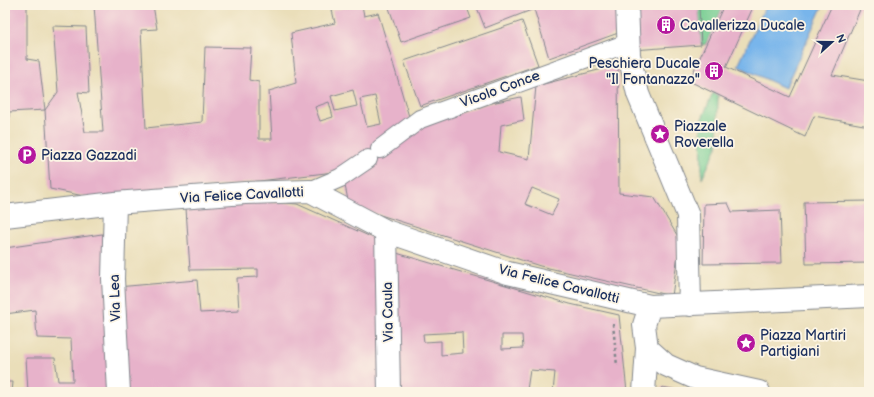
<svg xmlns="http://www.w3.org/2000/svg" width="874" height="397" font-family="'Balsamiq Sans',sans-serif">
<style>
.green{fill:#76cd92;stroke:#487e78}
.water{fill:#78b5eb;stroke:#4a72a4}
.building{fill:#e7b2ca;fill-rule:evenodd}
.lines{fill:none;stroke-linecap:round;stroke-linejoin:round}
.pedestrian-casing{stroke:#82868c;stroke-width:20}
.minor-casing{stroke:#82868c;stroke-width:24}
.path{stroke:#82868c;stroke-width:2.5;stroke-dasharray:3 3;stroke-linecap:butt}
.pedestrian{stroke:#fff;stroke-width:18}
.minor{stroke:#fff;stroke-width:22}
.labels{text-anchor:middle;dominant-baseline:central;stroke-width:3.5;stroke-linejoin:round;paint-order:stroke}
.poi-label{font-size:14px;fill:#1b2f5e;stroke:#fcf5e5;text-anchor:start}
.street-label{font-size:14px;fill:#1b2f5e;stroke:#fcf5e5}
</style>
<rect width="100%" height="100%" fill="#fcf5e5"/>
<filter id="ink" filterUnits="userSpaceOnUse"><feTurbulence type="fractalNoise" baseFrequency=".025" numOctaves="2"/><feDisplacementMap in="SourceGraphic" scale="8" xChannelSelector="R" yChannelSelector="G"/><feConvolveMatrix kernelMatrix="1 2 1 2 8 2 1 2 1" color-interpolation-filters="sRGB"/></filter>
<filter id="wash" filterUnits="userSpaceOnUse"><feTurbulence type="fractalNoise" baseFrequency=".012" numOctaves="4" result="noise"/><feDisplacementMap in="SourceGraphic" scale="16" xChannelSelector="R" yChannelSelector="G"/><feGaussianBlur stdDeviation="0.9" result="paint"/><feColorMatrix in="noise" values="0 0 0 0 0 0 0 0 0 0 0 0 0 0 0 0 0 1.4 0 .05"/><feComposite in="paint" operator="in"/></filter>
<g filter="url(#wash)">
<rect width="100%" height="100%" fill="#eadeb9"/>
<path class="green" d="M699,5H724L706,44L701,45Z
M713,93L718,95L717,147L702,179L701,121Z"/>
<path class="water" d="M766,5H823L785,88L738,66Z"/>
<g id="blocks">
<path class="building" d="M5,5H27V59L39,61L45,110L9,112V121H5Z
M94,5H153L157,29L141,30L146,128L202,122L205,47L251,48L249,80L259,82V139H272L269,91L296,83L291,33L335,23L332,10L343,8L342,5H362L364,16L378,13L410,120L422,125L486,104L521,97L524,120L501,125L499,152L529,159L536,86L618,65L619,193L654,197L680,240L672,296L540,266L349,205L342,171L103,200L50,189L45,110L58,92L53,26L86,27L89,93L78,92L85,132H103ZM353,90L357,106L335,111L331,96ZM375,96L381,124L367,127L360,99ZM329,102L333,117L320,121L315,107ZM532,188L559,199L552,215L525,204Z
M388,5H466L471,18L401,42Z
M476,5H620L621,32L549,58L534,9L485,28Z
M632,5H699L701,45L633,50Z
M724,5H754L726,67L790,97L832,5H862L832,75L869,81V126L814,116L805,137L689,81Z
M522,21L538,65L420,106L404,61Z
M250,200L297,204L380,241L383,392H122L117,287L197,280L200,313L239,311L237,278L258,277V269L190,270L186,208Z
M869,201V263L806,264L804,202Z
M728,203L732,212L780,210L782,263L703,264L704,204Z
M109,233L115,392H28L26,358H55L58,381H73L71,339L37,338L35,310L5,314V248Z
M393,252L570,304L619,315L627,392H553L555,372L530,370L527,390L535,392H396ZM462,332L463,353L441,355V341L424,342L423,334ZM502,335H522L523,348L502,349Z
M5,382H13L12,392H5Z
M662,387L682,391V392H660Z"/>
</g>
</g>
<g filter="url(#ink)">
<use href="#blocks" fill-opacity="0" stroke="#82868c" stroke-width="1"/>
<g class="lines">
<defs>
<path id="pedestrian" d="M380,149L420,119L628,43
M310,191L340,178L368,159"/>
<path id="minor" d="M627,5L629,55L638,94L688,215L690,305
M115,203L113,279L119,392
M5,216L115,203L245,193L310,191L386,231L508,273L650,306
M386,231L389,392
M644,392L647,348
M759,392L695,378L666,365L647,348L644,325L650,306L869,296"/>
</defs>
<use href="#pedestrian" class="pedestrian-casing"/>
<use href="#minor" class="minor-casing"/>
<path class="path" d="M613,324L617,366"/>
<use href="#pedestrian" class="pedestrian"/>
<use href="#minor" class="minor"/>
</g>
</g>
<defs>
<symbol id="building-disc" viewBox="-11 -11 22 22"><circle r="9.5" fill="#b5179e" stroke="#fcf5e5"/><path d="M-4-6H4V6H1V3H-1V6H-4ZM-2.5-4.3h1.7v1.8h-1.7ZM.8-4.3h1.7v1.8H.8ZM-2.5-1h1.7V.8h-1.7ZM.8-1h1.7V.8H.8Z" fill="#fff"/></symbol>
<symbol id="sight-disc" viewBox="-11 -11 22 22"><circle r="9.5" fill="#b5179e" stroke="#fcf5e5"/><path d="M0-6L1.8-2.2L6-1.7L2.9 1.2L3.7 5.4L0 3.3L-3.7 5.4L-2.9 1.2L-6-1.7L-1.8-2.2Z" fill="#fff"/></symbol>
<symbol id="parking-disc" viewBox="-11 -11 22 22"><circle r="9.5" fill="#b5179e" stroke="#fcf5e5"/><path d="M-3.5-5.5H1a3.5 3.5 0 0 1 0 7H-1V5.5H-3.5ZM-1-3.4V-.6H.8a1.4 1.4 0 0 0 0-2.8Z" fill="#fff"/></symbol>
</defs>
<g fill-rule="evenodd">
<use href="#building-disc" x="655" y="14" width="22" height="22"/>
<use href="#building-disc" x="703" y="60" width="22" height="22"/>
<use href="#sight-disc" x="649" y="123" width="22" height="22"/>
<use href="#parking-disc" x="16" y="144" width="22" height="22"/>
<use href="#sight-disc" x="735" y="332" width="22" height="22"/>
</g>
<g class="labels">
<g class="poi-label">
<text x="680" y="25">Cavallerizza Ducale</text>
<text x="700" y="63" text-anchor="end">Peschiera Ducale<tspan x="700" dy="16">"Il Fontanazzo"</tspan></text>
<text x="674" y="126">Piazzale<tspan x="674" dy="16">Roverella</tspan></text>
<text x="41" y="155">Piazza Gazzadi</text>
<text x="760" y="335">Piazza Martiri<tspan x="760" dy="16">Partigiani</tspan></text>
</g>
<g class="street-label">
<text transform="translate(500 89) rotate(-20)">Vicolo Conce</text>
<text transform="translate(242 195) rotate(-3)">Via Felice Cavallotti</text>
<text transform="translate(559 284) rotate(14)">Via Felice Cavallotti</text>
<text transform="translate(115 298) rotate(-92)">Via Lea</text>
<text transform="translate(388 312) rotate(-91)">Via Caula</text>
</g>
</g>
<rect width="874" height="397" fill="none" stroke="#fcf5e5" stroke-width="20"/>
<g transform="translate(832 42) rotate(69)" stroke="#fcf5e5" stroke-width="3" paint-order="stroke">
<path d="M0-3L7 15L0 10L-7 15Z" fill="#1b2f5e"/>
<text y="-6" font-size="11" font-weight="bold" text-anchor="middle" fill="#1b2f5e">N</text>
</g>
</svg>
